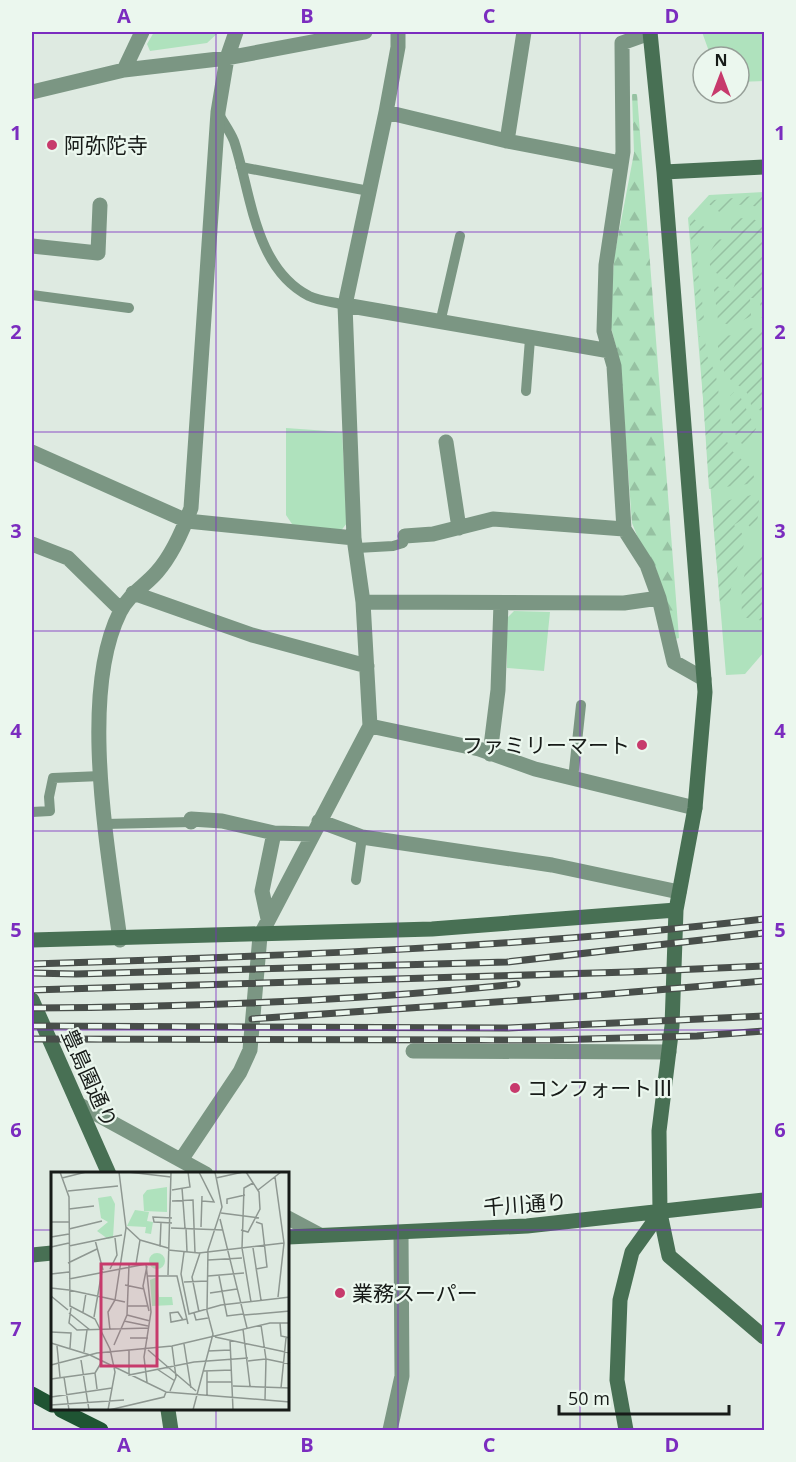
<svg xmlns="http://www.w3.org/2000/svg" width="796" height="1462" font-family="'Open Sans','Noto Sans JP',sans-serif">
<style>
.forest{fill:url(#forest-firs)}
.park{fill:#afe2bd}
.garden{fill:url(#garden-furrows)}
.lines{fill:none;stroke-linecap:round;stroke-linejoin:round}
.lane{stroke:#7b9683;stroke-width:10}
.street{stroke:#7b9683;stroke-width:15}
.secondary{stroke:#487054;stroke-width:15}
.primary{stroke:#1f5433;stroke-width:15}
.rail-casing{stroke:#484e4a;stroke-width:7}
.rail{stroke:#ebf7ee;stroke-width:4.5;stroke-dasharray:14;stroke-linecap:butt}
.grid{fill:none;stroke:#7b2cbf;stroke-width:1.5;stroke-opacity:0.55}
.poi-dot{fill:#c73a6c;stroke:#ebf7ee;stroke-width:2}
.labels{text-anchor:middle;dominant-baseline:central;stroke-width:4.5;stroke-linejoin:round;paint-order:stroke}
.poi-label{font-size:21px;fill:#171b18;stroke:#ebf7ee;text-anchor:start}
.street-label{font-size:21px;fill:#171b18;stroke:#ebf7ee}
.inset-road{fill:none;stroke:#8e9791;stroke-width:1.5}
.view{fill:#c73a6c;fill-opacity:0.15;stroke:#c73a6c;stroke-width:3}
.inset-edge{fill:none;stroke:#171b18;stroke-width:3}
.neatline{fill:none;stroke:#7b2cbf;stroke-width:2}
.grid-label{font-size:20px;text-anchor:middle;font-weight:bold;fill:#7b2cbf}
</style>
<defs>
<pattern id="forest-firs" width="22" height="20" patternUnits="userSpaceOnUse" patternTransform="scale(1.5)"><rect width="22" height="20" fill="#afe2bd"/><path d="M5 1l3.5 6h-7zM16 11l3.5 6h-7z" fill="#96c1a2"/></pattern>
<pattern id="garden-furrows" width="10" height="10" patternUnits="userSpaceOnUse" patternTransform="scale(1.5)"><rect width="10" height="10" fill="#afe2bd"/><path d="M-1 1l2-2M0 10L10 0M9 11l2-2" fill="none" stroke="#96c1a2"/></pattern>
</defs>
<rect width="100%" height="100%" fill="#deeae1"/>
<path class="forest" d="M632,94H637L679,638L675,639L656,568L640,543L632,523L620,363L610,323L614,258L634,153Z"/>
<path class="park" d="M154,32H219L207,43L150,51L147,44Z
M702,32H764V81L739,82V57H711Z
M764,192V652L745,674L726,675L688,218L709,195Z
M286,428L342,432L347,523L340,532L294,527L286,515Z
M514,611L550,612L544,671L507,668V618Z"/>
<path class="garden" d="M764,195V209C749,204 734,201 722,214L709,204L714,200Z
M738,218L753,219L764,224V320L761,317L760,298H750L751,316L734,325L720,323L718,320L714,290V285L732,292L735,284L711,270L708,255L718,239L724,240L730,236L732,223Z
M694,219L707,229V233C705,236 700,240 699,244C693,258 704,302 704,320L697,321L690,224Z
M750,328L764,331V408L761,411L751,405C749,389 742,389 731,380C719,370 717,349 718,334L734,336Z
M699,336H705L706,354L715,372L718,386L721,429L731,450L751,468L756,483L709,489Z
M734,392H738L756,429L743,445C730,432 730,413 730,396Z
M756,494L759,499L757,527H750L743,519L734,525C737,528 742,532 743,536C749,548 727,583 730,604H720L712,504Z
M758,553H764V621L742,617C741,595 740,568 758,553Z"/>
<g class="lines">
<path class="lane" d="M218,113C223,122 230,131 234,141C251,192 254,268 309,296C320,301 334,302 345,305
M241,167L369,191
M32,295L129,308
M440,323L460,236
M526,391L530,339
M357,548L393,546L403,543L405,536
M573,779L581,705
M32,812L50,811L49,797L53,778L101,776
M105,824L191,822
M356,880L362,837"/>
<path class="street" d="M650,33L622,43L623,152L606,265L604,331L614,366L624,529L647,565L659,598L674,662L704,679
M124,70L142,32
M32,92L124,70L227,58L365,32
M386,112L507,141L621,163
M507,141L524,32
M32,246L98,253L100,205
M345,305L610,351
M446,442L459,528
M32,452L187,521L354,538
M405,536L433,534L493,519L624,529
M32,544L68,558L121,610
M133,593L252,635L367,666
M363,602L624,603L659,598
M370,726L479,749L535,769L695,808
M490,754L498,690L501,603
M319,821L362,837L552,865L679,892
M191,822V819L222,821L274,833L312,834
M268,919L262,891L274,833
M120,940C108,849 79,694 120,612C129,594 145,586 157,572C173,554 183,530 191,508L218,112L227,58L236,32
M413,1051L669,1052
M78,1104L206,1174
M181,1160L240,1072L250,1050L260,936L370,726L363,602L354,538L345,305L386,112L398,47V32
M288,1218L320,1235
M390,1430L402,1376L401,1233"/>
<path class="secondary" d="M664,172L764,167
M32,940L432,929L676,910
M32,1000L109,1174
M660,1213L669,1256L764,1337
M288,1237L527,1226L764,1200
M32,1255L52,1253
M168,1410L171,1430
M626,1430L617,1380L620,1300L632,1252L660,1213L659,1131L672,1026L676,910L695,808L705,692L664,172L650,32"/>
<path class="primary" d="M32,1394L52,1405
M61,1410L101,1430"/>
<defs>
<path id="rail" d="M32,964C277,956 521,948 764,919
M32,973L76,974L507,962L764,933
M32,990L628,972L764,966
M32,1008C194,1007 356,1001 517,984
M252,1019L597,995L764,981
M32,1026L508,1028L764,1016
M32,1039L550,1040L697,1036L764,1031"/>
</defs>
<use href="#rail" class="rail-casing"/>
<use href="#rail" class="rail"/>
</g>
<path class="grid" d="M216,32V1174M398,32V1430M580,32V1430M32,232H764M32,432H764M32,631H764M32,831H764M32,1030H764M32,1230H52M288,1230H764M216,1410V1430"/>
<g class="poi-dot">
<circle cx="52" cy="145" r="6"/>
<circle cx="642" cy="745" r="6"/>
<circle cx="515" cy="1088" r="6"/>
<circle cx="340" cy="1293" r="6"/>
</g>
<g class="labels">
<g class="poi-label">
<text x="64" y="145">阿弥陀寺</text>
<text x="630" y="745" text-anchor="end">ファミリーマート</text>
<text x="527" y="1088">コンフォートⅢ</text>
<text x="352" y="1293">業務スーパー</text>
</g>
<g class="street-label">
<text transform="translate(90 1078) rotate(66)">豊島園通り</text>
<text transform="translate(525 1204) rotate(-4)">千川通り</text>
</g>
</g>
<g transform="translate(51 1172)">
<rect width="238" height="238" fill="#deeae1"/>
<path d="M60,24L64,32L62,66L57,67L46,59L57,50L50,46L47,26ZM84,38L98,40L96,49L102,50L100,62L94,61L95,55L76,54Z" fill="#afe2bd"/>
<path d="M116,15V40L93,39L92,23L96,18ZM98 89a8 8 0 1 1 16 0a8 8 0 1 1-16 0Z" fill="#afe2bd"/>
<path d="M106,105L108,125H121L122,133L101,134L99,108Z" fill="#afe2bd"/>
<path class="inset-road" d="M9,0L18,25L19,134L44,147L59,177L64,200L57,238M77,0L120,5M148,0L163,30L151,29M224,5L233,71L227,125M11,6L35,0M165,6L192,0M131,16L134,56M121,18L139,15L137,0M207,18L230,0M17,19L67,14M121,29L142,28L144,81M176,32V27L194,23M18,37L43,34M170,41L208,46M169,47L196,156M205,50L211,52L216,95L205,97M121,51L103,50L102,45L121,46M75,55L89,68M150,55L151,24M120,56L172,58M135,56L136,80M18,57L51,49M190,58L197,60L209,37L208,20L195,0M0,60V50H18M0,65L18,62M44,68L52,98M18,74L71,63M0,75L18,71M109,75L110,50M191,76L193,16L202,11M191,76L200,130M202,76L210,128M117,78L148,81L233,71M133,80L130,102L138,142L170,133L239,125M157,88L191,86M17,91L46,77M85,92L89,68L117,76M96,94L92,114L98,139M59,97L66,83L64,66M0,102L18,100M117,103L120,0M97,104H126L137,152M157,104L193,101M168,104L176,144L192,142M18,107L95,92L100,140L93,185L96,210M133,110L156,109M74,113L93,117M0,116L18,118M18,118L74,130M159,121L186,117M0,124L17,138M76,134H96M20,136L18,151L26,158L98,156M32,140L35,121M148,140L141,105L149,81M18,141L39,158M143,141L145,148L157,146M76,143L99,149M193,143L239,139M43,145L51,99M132,148L127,140L119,141L120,150L136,147M73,149L97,154M229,151L230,164L239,166M210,153L215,187L214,228M192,157L199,214M59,158L57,140L64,128L75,56L68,0M0,160L20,161L19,176M164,165L239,181M79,166H97M179,168L182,238M0,171L39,183L115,220L239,230M133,172L140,216M63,173L76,143L78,93M6,174L9,205M78,178V203L143,190L197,186M97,178L145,219M157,179L179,178M33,180L36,158M30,188L38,238M197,189L215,187L239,192M0,193L46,181L121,174L219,151H239M106,197L124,209M153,199L181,198M156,199V224M13,205L18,238M0,207L44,201M156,210H181M182,214L239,216M230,216L235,166M46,217L44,201L50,191M119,219L125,205L121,174M0,225L61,216M0,233L73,228M58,238L113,225L115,220M142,238L162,162L156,139L157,78L171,35L164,0"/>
<path class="view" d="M50,92H106V194H50Z"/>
<rect width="238" height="238" class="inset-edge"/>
</g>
<rect width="796" height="1462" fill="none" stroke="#ebf7ee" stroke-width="66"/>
<g transform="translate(721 75)"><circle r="28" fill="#ebf7ee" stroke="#969f98" stroke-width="1.5"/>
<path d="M0-4.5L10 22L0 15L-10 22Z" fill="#c73a6c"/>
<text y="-9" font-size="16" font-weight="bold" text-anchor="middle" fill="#171b18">N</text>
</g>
<path d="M559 1405v9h170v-9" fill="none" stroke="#171b18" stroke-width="3"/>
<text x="568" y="1405" font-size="18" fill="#171b18" stroke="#ebf7ee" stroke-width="4.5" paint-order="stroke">50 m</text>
<rect x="33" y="33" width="730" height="1396" class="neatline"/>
<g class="grid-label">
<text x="124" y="23">A</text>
<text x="307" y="23">B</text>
<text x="489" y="23">C</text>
<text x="672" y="23">D</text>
<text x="16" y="140">1</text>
<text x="780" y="140">1</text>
<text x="16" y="339">2</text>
<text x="780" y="339">2</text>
<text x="16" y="538">3</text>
<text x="780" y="538">3</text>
<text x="16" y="738">4</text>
<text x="780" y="738">4</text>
<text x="16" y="937">5</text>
<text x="780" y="937">5</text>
<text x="16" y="1137">6</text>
<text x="780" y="1137">6</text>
<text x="16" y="1336">7</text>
<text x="780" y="1336">7</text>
<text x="124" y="1452">A</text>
<text x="307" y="1452">B</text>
<text x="489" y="1452">C</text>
<text x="672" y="1452">D</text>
</g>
</svg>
